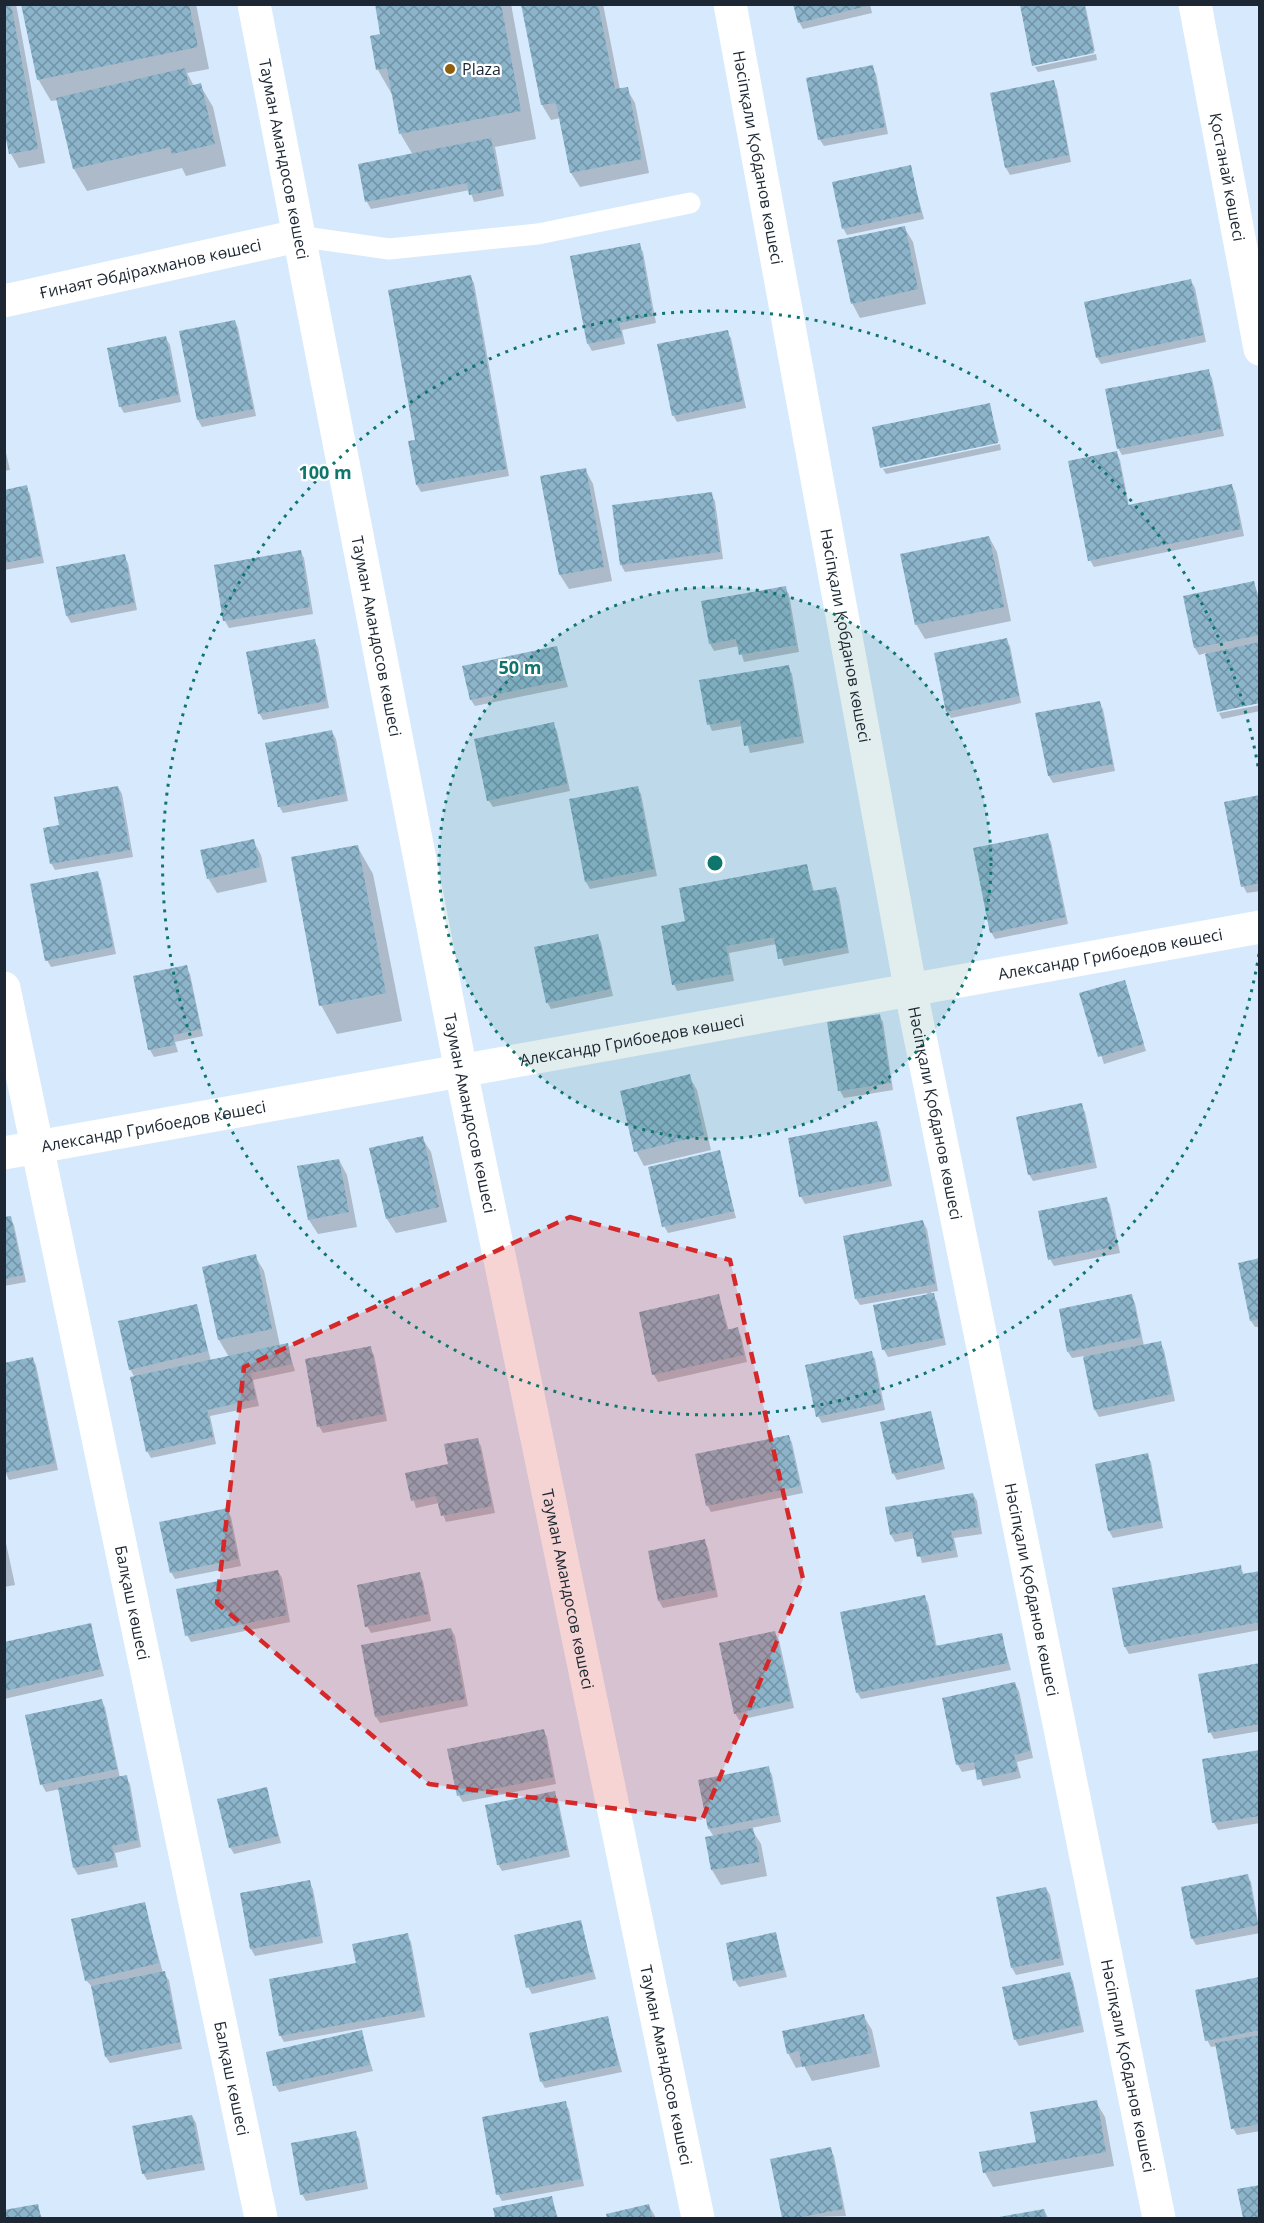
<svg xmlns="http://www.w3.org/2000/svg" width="1264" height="2223" font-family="'Open Sans',sans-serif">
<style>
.shadow{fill:#0003}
.building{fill:url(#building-cross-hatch)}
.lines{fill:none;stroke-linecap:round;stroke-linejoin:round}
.service{stroke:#fff;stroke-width:21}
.minor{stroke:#fff;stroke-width:33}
.secondary{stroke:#fff;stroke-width:33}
.marked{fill:#d62828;fill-opacity:0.2;stroke:#d62828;stroke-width:4.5;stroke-dasharray:12 8;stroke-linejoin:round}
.ring{fill:none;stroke:#0f766e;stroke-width:3;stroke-dasharray:3 6}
.poi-dot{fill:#905e0c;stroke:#fff;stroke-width:2}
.labels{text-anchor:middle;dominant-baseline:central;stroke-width:4.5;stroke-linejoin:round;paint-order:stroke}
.poi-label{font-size:16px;fill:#1c2733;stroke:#fff;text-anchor:start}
.street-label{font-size:16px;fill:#1c2733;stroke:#fff}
.centre{fill:#0f766e;stroke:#fff;stroke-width:3}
.ring-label{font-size:18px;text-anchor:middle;font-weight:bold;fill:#0f766e;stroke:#fff;stroke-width:4.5;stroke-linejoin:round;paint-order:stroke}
</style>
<defs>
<pattern id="building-cross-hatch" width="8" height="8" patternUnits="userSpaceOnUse" patternTransform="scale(1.5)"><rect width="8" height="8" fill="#8cb5cb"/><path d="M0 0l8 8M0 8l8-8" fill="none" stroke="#7293a5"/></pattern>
</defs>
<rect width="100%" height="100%" fill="#d7e9fc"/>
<path class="shadow" d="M4,4H16L45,163L19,168L11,154L4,120Z
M23,4H196L209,69L187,73L194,86L200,85L213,107L226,166L186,176L182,168L87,191L74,169L58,100L51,101L38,79Z
M376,4H511L536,139L495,147L504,196L474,202L470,190L371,209L367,202L360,166L413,155L400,133L394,98L378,70L372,37L382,35Z
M522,4H603L620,90L627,89L635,103L649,173L580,187L571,173L560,118L551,120L542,105Z
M870,4L872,13L803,29L799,22Z
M1032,4H1085L1095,51L1034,64L1022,7Z
M1096,54L1097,60L1038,72L1035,67Z
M872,67L876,74L888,134L824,146L820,140Z
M1053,82L1057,89L1071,162L1010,175L1006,168Z
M910,167L924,219L847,235L843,228Z
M904,227L913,242L926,304L860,318L852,303Z
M639,245L643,252L656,323L622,330L625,344L592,351L588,344Z
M470,276L474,283L509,476L421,492L417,485V441Z
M1191,281L1195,288L1206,342L1101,364L1097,357Z
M235,321L238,328L256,416L202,427L198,420L180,332Z
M727,332L731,338L746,408L677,422L673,415Z
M166,338L170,345L181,402L124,413L120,406Z
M1208,371L1212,378L1224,436L1122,455L1118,448Z
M989,404L999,441L882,466Z
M4,444L10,470L4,471Z
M1000,444L1001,450L886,474L883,469Z
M1116,453L1120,460L1129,506L1231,485L1235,492L1244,536L1094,567L1090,560Z
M585,469L593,484L612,581L569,589L560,575L542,478Z
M26,487L30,494L44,563L4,570V491Z
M711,494L715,501L723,559L625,572L621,565Z
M989,537L997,552L1011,621L925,639L916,624Z
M300,551L304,558L313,614L229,628L225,621L215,566Z
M124,556L128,563L137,610L71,623L67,616Z
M1254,583L1260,600V702L1218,711L1206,653L1199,655L1195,648L1185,597Z
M785,588L789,594L799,652L744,662L739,646L714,651L710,644Z
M1006,640L1010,646L1021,703L951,718L947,711Z
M314,641L318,647L329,708L263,720L259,713Z
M557,648L568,687L475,706L471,700Z
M788,667L792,674L804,743L750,753L742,726L712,731L709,724Z
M1099,702L1103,709L1115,771L1053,783L1049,776L1037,714Z
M1260,705V711L1222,719L1219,713Z
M553,724L557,731L570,791L493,807L489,801Z
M332,732L336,739L348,801L283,813L279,806Z
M118,787L122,794L133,857L55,870L51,863L60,826Z
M637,787L641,794L657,876L590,889L586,882L570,800Z
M1260,796V891L1247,893L1243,886Z
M1047,835L1051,842L1068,924L995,939L991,932Z
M253,840L261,855L267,882L217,893L208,878Z
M357,846L373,874L402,1021L337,1034L321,1005Z
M807,865L814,892L835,888L839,895L849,953L784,966L777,944L729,953L734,981L677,991L674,984L687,923Z
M97,873L101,880L116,954L51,967L47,960Z
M597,935L601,942L613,996L551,1009L547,1002Z
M186,967L190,974L203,1036L175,1042L178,1052L154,1057L150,1050L135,977Z
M1124,982L1146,1051L1104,1064L1081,994Z
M879,1015L883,1022L893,1090L844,1098L840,1091L829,1023Z
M689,1076L697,1090L711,1150L644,1166L636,1151Z
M1081,1105L1085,1112L1097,1168L1033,1181L1029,1174Z
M876,1122L880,1129L892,1186L805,1204L801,1197L789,1139Z
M422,1138L431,1152L447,1222L396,1233L387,1219Z
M719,1152L736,1218L668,1233L664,1226Z
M339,1160L347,1175L357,1227L318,1234L309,1220L299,1167Z
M1106,1198L1110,1205L1120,1253L1054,1266L1050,1259Z
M10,1218L14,1225L26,1282L4,1286V1219Z
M923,1222L927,1229L938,1291L931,1292L937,1302L946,1345L888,1357L884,1350L875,1306L927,1296V1293L860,1305L856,1299Z
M255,1256L264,1271L280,1346L287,1345L295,1371L253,1380L259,1406L210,1416L216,1444L151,1458L147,1451L135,1378L130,1369L196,1305L211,1361L229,1357L219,1340L203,1268Z
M1260,1260V1327H1255L1251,1321Z
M719,1296L729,1331L737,1329L741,1336L747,1362L658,1382L654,1375L640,1313Z
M1131,1296L1135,1303L1144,1346L1160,1343L1164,1350L1175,1401L1099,1417L1095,1410L1084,1356L1072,1358L1068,1352Z
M370,1348L374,1355L387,1421L323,1433L319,1426Z
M871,1353L875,1359L885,1410L822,1423L818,1416Z
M32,1358L36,1365L58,1470L9,1480L4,1469Z
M930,1413L945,1469L897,1480L893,1473Z
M789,1436L792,1443L803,1493L711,1512L707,1505Z
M477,1440L481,1446L495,1513L446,1522L439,1503L416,1508L406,1474L449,1465Z
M1147,1455L1151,1462L1163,1528L1113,1538L1109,1531Z
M973,1494L977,1501L982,1534L954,1538L958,1557L922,1563L915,1538L895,1542L891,1535L887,1508Z
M227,1510L231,1517L241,1566L175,1579L171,1572Z
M4,1534L15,1585L4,1587Z
M704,1541L708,1548L718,1597L663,1608L659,1601Z
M1240,1566L1244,1575L1260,1573V1630L1129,1654L1125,1647L1114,1590Z
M278,1571L282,1578L290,1622L191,1642L187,1635Z
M419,1574L423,1581L431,1621L371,1633L367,1626Z
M924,1596L928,1603L937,1647L1001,1634L1011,1670L861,1699L857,1692Z
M90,1624L104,1676L4,1699V1644Z
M451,1629L455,1636L468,1706L380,1723L376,1717Z
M775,1633L779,1640L794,1708L739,1720L735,1713Z
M1260,1664V1731L1214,1739L1210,1732Z
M1015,1684L1019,1691L1033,1758L1017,1762L1021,1778L983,1786L977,1769L962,1772L958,1765L944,1699Z
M101,1700L105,1707L120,1778L126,1777L130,1784L141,1847L115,1853L118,1867L78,1875L74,1868L60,1789L46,1792L42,1785L26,1716Z
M543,1730L547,1737L556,1784L463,1802L459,1796Z
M1260,1752V1823L1218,1830L1214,1823Z
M768,1768L772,1775L781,1822L751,1828L761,1844L767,1876L721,1885L712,1870L707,1838L714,1837L709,1829Z
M266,1789L281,1843L234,1854L230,1847Z
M554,1793L558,1800L570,1857L502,1871L498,1864Z
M1247,1875L1251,1882L1260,1933L1196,1945L1192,1938Z
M309,1882L313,1889L323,1943L255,1956L251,1949Z
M1046,1888L1050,1895L1064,1965L1016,1975L1012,1968L998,1898Z
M144,1903L163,1973L169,1980L182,2049L110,2063L106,2057L92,1987L86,1980Z
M580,1921L596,1979L532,1994L528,1987Z
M775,1934L787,1977L739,1987L735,1981Z
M407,1935L411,1942L425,2017L284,2042L280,2035L358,1964Z
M1069,1974L1073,1981L1084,2032L1019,2046L1015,2039Z
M1258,1979L1260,2131L1237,2135L1233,2128L1217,2046L1211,2047L1207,2040Z
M863,2015L872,2030L880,2067L812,2081L804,2066L796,2068L788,2053Z
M607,2017L622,2072L545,2088L541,2081Z
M361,2031L373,2071L279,2092L275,2085Z
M1096,2102L1105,2117L1114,2166L993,2187L985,2173L981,2153L1037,2143Z
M565,2103L569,2110L584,2186L502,2201L498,2194Z
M192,2116L196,2123L205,2170L147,2180L143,2173Z
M355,2132L359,2139L368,2189L306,2201L302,2194Z
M830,2149L834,2156L846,2216L783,2218L772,2160Z
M551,2197L558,2218H496L494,2209Z
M37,2206L42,2218H4V2212Z
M649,2206L656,2218H608V2215Z
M1044,2210L1048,2218H1001Z"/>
<path class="building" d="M4,4H11L38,149L9,154L4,129Z
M21,4H189L198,47L37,80Z
M375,4H501L521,111L399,134L387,68L376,70L370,36L380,34Z
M521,4H598L615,89L628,87L642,159L570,173L556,103L541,105Z
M793,4H871V5L798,23Z
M1084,4L1094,53L1032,66L1020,5Z
M873,65L885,127L818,140L806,78Z
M185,68L189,86L201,83L215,144L172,154L170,147L73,169L56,98Z
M1054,80L1069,155L1005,168L990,93Z
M491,138L501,189L469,195L467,183L365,202L358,164Z
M911,165L921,212L842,229L832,182Z
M905,226L918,289L851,304L837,240Z
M640,243L653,316L619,323L622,337L587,344L570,256Z
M471,275L506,469L416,485L408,441L415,440L388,290Z
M1191,279L1203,335L1096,358L1084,302Z
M235,320L253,409L197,420L179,331Z
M728,330L743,401L672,416L657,344Z
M166,336L178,395L119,407L107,348Z
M1209,369L1221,429L1117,449L1105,389Z
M990,403L998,443L880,468L872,427Z
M1117,451L1128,505L1232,484L1241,529L1088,561L1068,461Z
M586,468L604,567L559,575L540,476Z
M27,485L41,556L4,563V490Z
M712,492L720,552L620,565L612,505Z
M989,536L1004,607L915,625L900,554Z
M301,550L310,607L223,621L214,565Z
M125,554L134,603L66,616L56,567Z
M1254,581L1260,607V635L1194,648L1183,596Z
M786,586L796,645L739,655L736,639L709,644L701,601Z
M1007,638L1019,696L946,712L934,653Z
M315,639L326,701L258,714L246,652Z
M1260,642V703L1217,712L1205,654Z
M557,646L565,680L470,700L462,666Z
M789,665L801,736L744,746L740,719L707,725L699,680Z
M1100,701L1113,764L1048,776L1035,713Z
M554,722L567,784L487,801L474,739Z
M332,730L345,794L278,807L265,743Z
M118,786L130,850L50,864L43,828L59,825L54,797Z
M638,786L654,869L585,882L569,799Z
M1260,795V883L1241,887L1224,802Z
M1048,833L1065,917L990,933L973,848Z
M254,839L260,867L207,879L200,850Z
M358,845L386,993L319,1006L291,857Z
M807,864L812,891L836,887L847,947L778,959L774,937L726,946L731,974L672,985L661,926L685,921L679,888Z
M98,871L113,947L45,961L30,884Z
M598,934L610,989L546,1003L534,947Z
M187,965L201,1029L173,1035L175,1045L148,1050L133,976Z
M1125,980L1144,1044L1098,1057L1079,993Z
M880,1014L891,1083L838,1091L827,1022Z
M690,1074L704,1135L634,1152L620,1091Z
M1082,1103L1094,1162L1028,1175L1016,1117Z
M877,1121L889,1180L799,1197L788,1138Z
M423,1136L439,1207L386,1219L369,1148Z
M720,1150L734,1211L662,1227L648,1167Z
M339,1159L349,1212L308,1220L297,1166Z
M1107,1197L1117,1246L1048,1260L1038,1211Z
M11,1216L23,1275L4,1279V1217Z
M923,1220L935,1284L855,1299L843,1236Z
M256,1254L272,1329L218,1340L202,1267Z
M1260,1258V1319L1250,1321L1238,1263Z
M934,1293L943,1338L882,1350L873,1305Z
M719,1294L727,1330L738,1327L744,1355L652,1375L639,1312Z
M1132,1294L1141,1337L1067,1352L1059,1309Z
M197,1304L208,1351L129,1370L118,1321Z
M1161,1341L1172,1394L1094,1410L1083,1357Z
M288,1343L292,1364L251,1373L256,1399L207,1410L213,1437L146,1452L130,1377Z
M371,1346L384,1414L317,1427L305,1359Z
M872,1351L882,1403L816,1417L805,1365Z
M33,1357L55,1463L4,1473V1363Z
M931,1411L943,1462L892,1474L880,1422Z
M789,1435L800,1486L706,1506L695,1454Z
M478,1438L492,1506L441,1516L436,1496L411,1501L405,1473L448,1464L444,1444Z
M1148,1453L1161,1521L1108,1531L1095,1464Z
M973,1493L979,1527L951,1531L955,1550L917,1557L912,1531L890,1535L885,1507Z
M228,1508L238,1559L170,1573L159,1522Z
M705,1539L715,1590L658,1601L648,1551Z
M1241,1565L1242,1574L1260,1571V1622L1124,1647L1112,1588Z
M278,1570L287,1615L185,1636L176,1589Z
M420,1572L428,1614L365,1627L357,1585Z
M925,1595L935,1646L1002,1633L1008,1663L856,1693L840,1612Z
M91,1623L101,1669L4,1691V1642Z
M451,1628L465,1699L375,1717L361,1645Z
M775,1631L791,1701L734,1714L719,1643Z
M1260,1663V1724L1208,1733L1198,1674Z
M1015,1682L1030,1751L1014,1755L1018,1771L977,1780L974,1762L956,1765L942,1698Z
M102,1699L117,1769L40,1785L25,1715Z
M544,1729L553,1777L457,1796L447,1749Z
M1260,1750V1816L1212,1823L1202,1759Z
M769,1766L778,1815L708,1829L698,1780Z
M127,1775L138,1840L112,1846L115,1860L73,1868L58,1788Z
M267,1787L278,1836L229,1848L217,1799Z
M555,1791L567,1850L497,1865L485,1805Z
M753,1828L760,1862L711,1870L705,1837Z
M1248,1874L1258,1925L1191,1939L1181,1887Z
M310,1880L320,1936L250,1949L240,1893Z
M1046,1887L1061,1958L1011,1968L996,1897Z
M145,1902L159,1963L85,1981L71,1919Z
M581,1920L593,1972L526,1988L514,1935Z
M776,1932L784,1970L733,1981L726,1943Z
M408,1933L422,2010L279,2036L269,1979L356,1963L352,1944Z
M165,1971L180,2042L105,2057L91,1986Z
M1070,1972L1081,2025L1014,2040L1002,1987Z
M1259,1977L1260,2030L1205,2041L1195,1990Z
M864,2014L872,2053L802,2067L799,2051L787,2054L782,2031Z
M608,2016L619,2065L540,2082L529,2033Z
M362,2030L370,2065L273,2086L266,2052Z
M1260,2035V2124L1231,2129L1215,2043Z
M1097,2100L1106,2152L983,2173L979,2152L1036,2142L1030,2112Z
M566,2101L581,2179L496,2195L482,2117Z
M192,2115L202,2163L142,2174L132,2126Z
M356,2131L365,2182L300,2195L291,2143Z
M831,2147L843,2209L796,2218H782L770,2159Z
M1260,2185V2218H1243L1237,2189Z
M552,2196L557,2218H495L493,2208Z
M38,2204L41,2218H4V2210Z
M649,2204L652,2218H607L606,2214Z
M1044,2209L1046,2218H999V2217Z"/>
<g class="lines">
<path class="service" d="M297,236L389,249L538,234L690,203"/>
<g class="minor">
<path id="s1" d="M730,4L911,992L1159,2218"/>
<path id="s2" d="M1195,4L1260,349"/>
<path id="s3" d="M4,301L297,236"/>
<path id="s4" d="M4,988L261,2218"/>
<path id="s5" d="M4,1153L1260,927"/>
</g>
<path class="secondary" id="s6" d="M254,4L461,1071L698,2218"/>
</g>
<path class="marked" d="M570,1217L730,1260L803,1579L702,1820L429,1784L217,1603L244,1367Z"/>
<circle cx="715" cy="863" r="276" fill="#0f766e" fill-opacity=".12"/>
<g class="ring">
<circle cx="715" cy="863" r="276"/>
<path d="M1259 954A552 552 0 1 1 1259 772"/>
</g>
<circle class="poi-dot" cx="450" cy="69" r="6"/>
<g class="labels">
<g class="poi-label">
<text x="462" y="69">Plaza</text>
</g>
<g class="street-label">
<text stroke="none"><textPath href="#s1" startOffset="156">Нәсіпқали Қобданов көшесі</textPath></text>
<text stroke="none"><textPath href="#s6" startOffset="158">Тауман Амандосов көшесі</textPath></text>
<text stroke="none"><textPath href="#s2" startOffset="176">Қостанай көшесі</textPath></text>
<text stroke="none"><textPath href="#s3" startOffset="150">Ғинаят Әбдірахманов көшесі</textPath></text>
<text stroke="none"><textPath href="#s6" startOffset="644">Тауман Амандосов көшесі</textPath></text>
<text stroke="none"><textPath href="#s1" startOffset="642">Нәсіпқали Қобданов көшесі</textPath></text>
<text stroke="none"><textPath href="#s5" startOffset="1124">Александр Грибоедов көшесі</textPath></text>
<text stroke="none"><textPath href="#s5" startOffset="638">Александр Грибоедов көшесі</textPath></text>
<text stroke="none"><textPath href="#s6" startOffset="1130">Тауман Амандосов көшесі</textPath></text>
<text stroke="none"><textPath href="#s1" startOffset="1128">Нәсіпқали Қобданов көшесі</textPath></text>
<text stroke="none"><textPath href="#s5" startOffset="152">Александр Грибоедов көшесі</textPath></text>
<text stroke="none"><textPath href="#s6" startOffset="1616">Тауман Амандосов көшесі</textPath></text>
<text stroke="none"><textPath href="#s1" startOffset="1614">Нәсіпқали Қобданов көшесі</textPath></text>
<text stroke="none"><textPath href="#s4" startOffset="628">Балқаш көшесі</textPath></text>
<text stroke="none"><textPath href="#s6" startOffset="2102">Тауман Амандосов көшесі</textPath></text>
<text stroke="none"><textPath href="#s1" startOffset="2100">Нәсіпқали Қобданов көшесі</textPath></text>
<text stroke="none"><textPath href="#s4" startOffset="1114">Балқаш көшесі</textPath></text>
</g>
</g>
<circle cx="715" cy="863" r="9" class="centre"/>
<g class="ring-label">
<text x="325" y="479">100 m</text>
<text x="520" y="674">50 m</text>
</g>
<rect width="1264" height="2223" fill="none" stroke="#1c2733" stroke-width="12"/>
</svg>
